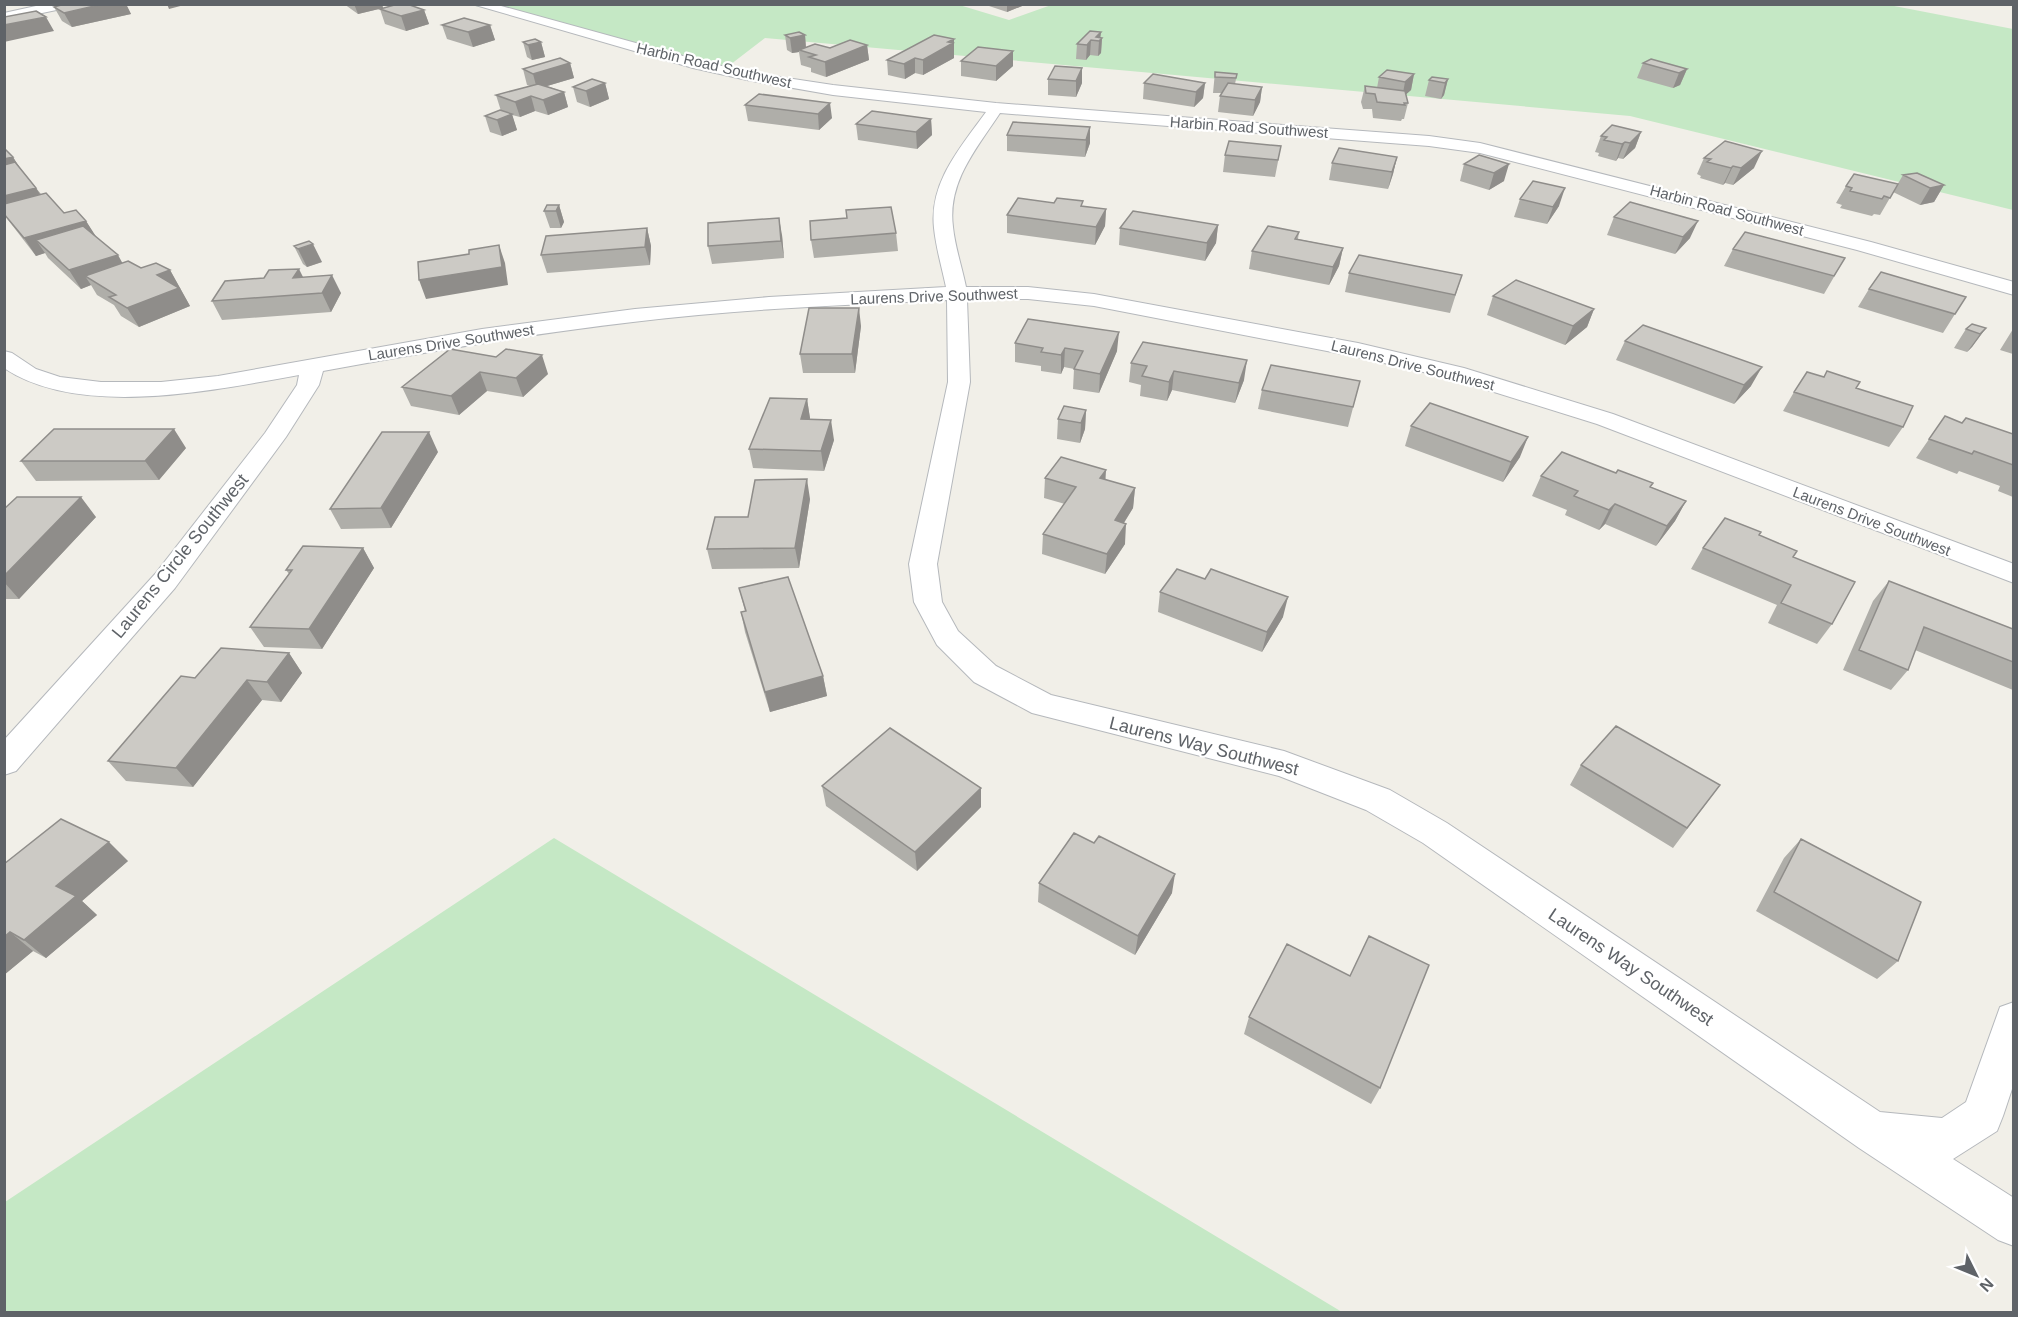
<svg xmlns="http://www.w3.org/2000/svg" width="2018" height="1317" font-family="Arial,sans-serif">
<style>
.green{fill:#c5e8c5}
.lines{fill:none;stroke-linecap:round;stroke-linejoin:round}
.minor-casing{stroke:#b5b8bc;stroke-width:2}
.minor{fill:#fff;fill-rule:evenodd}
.wall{fill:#afaea9}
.shaded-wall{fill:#8f8d8a}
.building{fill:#cccac5;stroke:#8f8d8a;stroke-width:1.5}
.labels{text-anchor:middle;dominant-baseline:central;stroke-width:4.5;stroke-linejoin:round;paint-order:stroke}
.far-street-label{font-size:15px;fill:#5f6368;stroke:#fff}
.street-label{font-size:18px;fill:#5f6368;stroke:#fff}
</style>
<rect width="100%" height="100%" fill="#f1efe8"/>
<path class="green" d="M956,4L1009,20L1054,4L1889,5L2013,29V210L1630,116L765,38L722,71L472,5Z
M554,838L1342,1312H5V1202Z"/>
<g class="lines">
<defs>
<path id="minor" d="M45,4H72L66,8L4,21V13Z
M472,4H494L701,61L747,72L833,85L996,103L1429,136L1480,143L1871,242L2014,282V295L1857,250L1480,153L1429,146L1000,113C977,148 947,182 953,227C955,247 962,267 966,287H1028L1094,294L1358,343L1464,368L1613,414L2014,564V583L1597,424L1449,378L1358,357L1094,306L1028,299H967L970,382L937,564L942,602L958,631L996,666L1051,695L1284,751L1390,790L1447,823L1880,1112L1942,1118L1966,1102L2000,1007L2014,1002V1083L2003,1116L1997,1131L1953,1159L2014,1198V1246L1998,1240L1859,1148L1423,843L1366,810L1279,776L1032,713L974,682L937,645L914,602L909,564L948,382L947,300C842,305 737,309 633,322C529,334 426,352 323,371L319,385L286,437L175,588L16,771L4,775V740L155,574L265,433L297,385L299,375C215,390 80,419 4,368V351L12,353L36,369L60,377L101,382H161L218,376L482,329L635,309L769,297L946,287C942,268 936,248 934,228C929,182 961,147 986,112L833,95L747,80L693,68Z"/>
</defs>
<use href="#minor" class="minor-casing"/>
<use href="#minor" class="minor"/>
</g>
<path class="wall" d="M65,4H126L131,14L72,27L62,21L54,7Z
M344,4H382L383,8L358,14Z
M983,4H1027L1007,12Z
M380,9L424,10L429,24L406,31L385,24Z
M442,25H490L495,40L473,47L447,39Z
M1101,32L1100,38H1102L1101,53L1098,56L1090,55L1086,60L1076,59L1077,44Z
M785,35H805L806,47L830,48L867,45L869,60L826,77L811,72V68L801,65L799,52L792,53L787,50Z
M954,39V58L923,75L915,73L905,79L888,75L887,60Z
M523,42H541L545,57L532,60L527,57Z
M1013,51V66L996,81L961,76V61Z
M570,63L574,78L547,86L564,92L568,107L548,115L535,111L520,117L512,115L517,130L502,136L490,132L485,116L501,111L496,95L530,86L527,85L523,69Z
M1643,63L1687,69L1680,85L1673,88L1637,78Z
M1082,68V83L1076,97L1048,95V79Z
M1215,72L1237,74L1235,84L1262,87L1260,102L1253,116L1218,112L1220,96L1222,93H1213Z
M1414,74L1411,90L1406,94L1408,103L1404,119H1402L1401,121L1373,118L1372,109H1363L1361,102L1365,86L1377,88L1379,77Z
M1448,79L1444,95L1441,99L1425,96L1429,80Z
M605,83L609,99L590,107L577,102L573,87Z
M1144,83H1205L1203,98L1194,107L1143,99Z
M759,94L832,118L819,130L748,121L745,105Z
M931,119L932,135L917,149L858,140L856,124Z
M1090,127V143L1085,157L1007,151V135Z
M1641,132L1635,148L1623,159L1618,158L1616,161L1598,156L1599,153L1595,152L1601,136Z
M1281,146L1275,177L1223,172L1225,155Z
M4,148L13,157L20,168L36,188L41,194L64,213L86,221L95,236L122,263L141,268L170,270L190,306L139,327L121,316L114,305L97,295L91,285L81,289L48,258L45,253L36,256L5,216Z
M1479,155L1504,181L1489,190L1460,181L1464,164Z
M1397,157L1393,174L1388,189L1329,180L1332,163Z
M1704,158L1754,168L1733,185L1725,183L1723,185L1700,178L1701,176L1697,174Z
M1903,175L1944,185L1934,202L1920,205L1893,192Z
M1898,184L1880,215L1874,214L1872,216L1840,208L1842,205L1836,203L1846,186Z
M1520,199L1559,206L1547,224L1514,217Z
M1054,203L1106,209L1105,226L1095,245L1007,233V215Z
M559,205L564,222L561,228H550L544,211Z
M1614,217L1690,238L1675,254L1607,235Z
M1218,225L1216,243L1205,261L1119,245L1120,228Z
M647,228L651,246L650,265L547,273L541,255Z
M1299,232L1298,239L1343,248L1339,266L1329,285L1249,269L1252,251Z
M896,233L898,251L814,258L811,240Z
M782,235L784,258L712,264L708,246Z
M294,246L322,262L307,267L303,264Z
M1733,249L1845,258L1824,294L1724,266Z
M1349,273L1462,275L1450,313L1345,292Z
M303,277L341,293L331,312L222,320L212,301Z
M1869,289L1955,314L1943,333L1858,307Z
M1493,296L1594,309L1587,327L1565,345L1487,315Z
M861,326L855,373H803L800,354Z
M1986,328L1972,347L1967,352L1954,348L1966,329Z
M2013,329V354L2000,350Z
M1625,341L1751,386L1734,404L1616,360Z
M1015,343L1117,351L1099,393L1073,389L1074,369L1064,367L1061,374L1041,371V366L1015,362Z
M450,349L548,374L523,397L487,391L459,415L411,406L402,387Z
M1131,363L1244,380L1235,403L1172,390L1167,401L1140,396L1141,385L1129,382Z
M1360,381L1348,427L1258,409L1262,390Z
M1856,388L1903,427L1889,447L1783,411L1794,392Z
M807,399L810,419L834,440L824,471L753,468L749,449Z
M1086,410L1085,429L1080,443L1057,439L1058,419Z
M1945,416L1962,423L2013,434V497L1998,491L2000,486L1959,471L1957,474L1916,458Z
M1411,426L1520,457L1503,482L1405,446Z
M186,448L159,480L36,481L21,461Z
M438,452L391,528L341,529L330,509Z
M1541,476L1651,487L1686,501L1675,521L1656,546L1605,524L1599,530L1565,515L1567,510L1532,496Z
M1045,478L1105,480L1135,488L1133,508L1124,523L1125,544L1105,574L1042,554L1043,534L1065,504L1044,498Z
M810,499L799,568L712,569L707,549L748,517Z
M4,509L96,517L19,599H4Z
M1759,536L1793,557L1832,624L1817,644L1768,623L1777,605L1691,569L1703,548Z
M363,548L374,568L322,649L264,647L250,627L289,574L286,570Z
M1889,581L2013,629V690L1915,650L1908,670L1891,690L1843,670L1873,601Z
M739,588L823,676L827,696L770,712L745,632L741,612L745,611Z
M1160,592L1283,617L1262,652L1158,612Z
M289,653L302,673L281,702L262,700L193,787L126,781L108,761L195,678Z
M1581,765L1720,785L1673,848L1570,785Z
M822,786L981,807L917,871L826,806Z
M1801,839L1898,961L1877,979L1756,911L1784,858Z
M128,861L82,901L97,915L46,958L33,951L4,975V864Z
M1039,883L1172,893L1135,955L1038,902Z
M1249,1017L1380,1088L1371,1104L1244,1034Z"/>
<path class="shaded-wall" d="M103,4H126L131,14L72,27L64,13Z
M167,4H188L169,9Z
M354,4H382L383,8L358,14Z
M1007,4H1027L1007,12Z
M424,10L429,24L406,31L401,16Z
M46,17L54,31L4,42V25Z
M490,25L495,40L473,47L468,32Z
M1101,32L1100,40L1102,38L1101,53L1098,56L1099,41L1096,37Z
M805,35L806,50H799V52L792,53L790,38Z
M954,39V58L923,75V60Z
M1091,40L1090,55L1086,60L1087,45Z
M541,42L545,57L532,60L528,45Z
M867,45L869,60L826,77L825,62Z
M1013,51V66L996,81V66Z
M915,58V73L905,79L904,64Z
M570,63L574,78L537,89L533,74Z
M1082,68V83L1076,97V81Z
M1687,69L1680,85L1673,88L1679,73Z
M1414,74L1411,90L1402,98L1405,82Z
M1448,79L1444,95L1441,99L1445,83Z
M605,83L609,99L590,107L586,91Z
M1205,83L1203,98L1194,107L1196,92Z
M1262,87L1260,102L1253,116L1255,100Z
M564,92L568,107L548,115L543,100Z
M531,96L535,111L520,117L515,102Z
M830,103L832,118L819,130L818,114Z
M512,114L517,130L502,136L497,120Z
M931,119L932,135L917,149L916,132Z
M1090,127V143L1085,157L1086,140Z
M1641,132L1635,148L1623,159L1630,143Z
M1625,142L1618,158L1616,161L1622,144Z
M1762,151L1754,168L1733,185L1741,168Z
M13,157L23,174L4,179V159Z
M1397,157L1393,174L1388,189L1392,172Z
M1509,164L1504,181L1489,190L1494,173Z
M1733,166L1725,183L1723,185L1731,168Z
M1944,185L1934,202L1920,205L1930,188Z
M36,188L47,205L4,214V196Z
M1565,188L1559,206L1547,224L1553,207Z
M559,205L564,222L561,228L556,211Z
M1106,209L1105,226L1095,245L1096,227Z
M779,218L782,235L784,258L781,241Z
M86,221L97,238L36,240L45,253L36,256L24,238Z
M1698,221L1690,238L1675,254L1683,237Z
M1218,225L1216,243L1205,261L1207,243Z
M647,228L651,246L650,265L645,247Z
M313,244L322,262L307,267L298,249Z
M499,245L505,263L508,285L426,299L419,280Z
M1343,248L1339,266L1329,285L1333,267Z
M118,255L128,273L85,276L91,285L81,289L69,270Z
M299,269L308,287L293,278Z
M170,270L190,306L139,327L127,308L157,275Z
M332,275L341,293L331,312L322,293Z
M859,308L861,326L855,373L852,354Z
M1594,309L1587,327L1565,345L1573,326Z
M1986,328L1972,347L1967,352L1980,334Z
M1119,332L1117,351L1099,393L1100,374Z
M1065,348L1064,367L1061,374V355Z
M542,355L548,374L523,397L516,378Z
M1247,360L1244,380L1235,403L1239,383Z
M1762,367L1751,386L1734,404L1744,385Z
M1174,371L1172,390L1167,401L1169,382Z
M480,372L487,391L459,415L451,396Z
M807,399L810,418L804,439L801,419Z
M1086,410L1085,429L1080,443L1081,423Z
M831,420L834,440L824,471L821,451Z
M174,429L186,448L159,480L145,461Z
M429,432L438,452L391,528L381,508Z
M1528,437L1520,457L1503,482L1511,462Z
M1106,470L1105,489L1100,478Z
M807,479L810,499L799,568L795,548Z
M1135,488L1133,508L1113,540L1115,520Z
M81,497L96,517L19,599L4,582V576Z
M1686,501L1675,521L1656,546L1667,526Z
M1615,504L1605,524L1599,530L1609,510Z
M1126,524L1125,544L1105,574L1107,554Z
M363,548L374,568L322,649L309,629Z
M1288,597L1283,617L1262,652L1267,632Z
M289,653L302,673L281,702L267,682Z
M823,676L827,696L770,712L765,692Z
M247,680L262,700L193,787L176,768Z
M981,788V807L917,871L915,852Z
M109,842L128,861L82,901L97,915L46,958L24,940L56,886Z
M1175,874L1172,893L1135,955L1138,936Z
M10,932L33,951L4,975V937Z"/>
<path class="building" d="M65,4H103L64,13L54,7Z
M398,4H407L424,10L401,16L380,9Z
M36,11L46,17L4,25V17Z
M464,18L490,25L468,32L442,25Z
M1090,31L1101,32L1096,37L1102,38L1099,41L1091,40L1087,45L1077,44Z
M799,32L805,35L790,38L785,35Z
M934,35L954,39L948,42L953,43L923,60L915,58L904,64L887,60Z
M535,39L541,42L528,45L523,42Z
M850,40L867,45L825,62L809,57L816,55L799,50L815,44L830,48Z
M978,47L1013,51L996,66L961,61Z
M560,58L570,63L533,74L523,69Z
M1651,59L1687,69L1679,73L1643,63Z
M1055,66L1082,68L1076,81L1048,79Z
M1387,70L1414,74L1405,82L1379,77Z
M1215,72L1237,74L1236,78L1215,77Z
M1153,74L1205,83L1196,92L1144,83Z
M1432,77L1448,79L1445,83L1429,80Z
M592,79L605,83L586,91L573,87Z
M1228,83L1262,87L1255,100L1220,96Z
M538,84L564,92L543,100L531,96L515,102L496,95Z
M1365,86L1405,91L1408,103H1404L1405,105L1377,102L1375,94L1366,93Z
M759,94L830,103L818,114L745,105Z
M500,110L512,114L497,120L485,116Z
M872,111L931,119L916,132L856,124Z
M1013,122L1090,127L1086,140L1007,135Z
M1612,125L1641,132L1630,143L1625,142L1622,144L1604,140L1607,137L1601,136Z
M1229,141L1281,146L1278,160L1225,155Z
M1725,141L1762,151L1741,168L1733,166L1731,168L1707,162L1711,159L1704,158Z
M4,148L13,157L4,159Z
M1339,148L1397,157L1392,172L1332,163Z
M1479,155L1509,164L1494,173L1464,164Z
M15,162L36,188L4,196V165Z
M1917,173L1944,185L1930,188L1903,175Z
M1854,174L1898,184L1890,198L1884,196L1882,199L1850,191L1852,188L1846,186Z
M1533,181L1565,188L1553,207L1520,199Z
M46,193L64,213L76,210L86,221L24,238L4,214V204Z
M1018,198L1054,203L1057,198L1083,201L1081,206L1106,209L1096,227L1007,215Z
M1630,202L1698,221L1683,237L1614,217Z
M547,205H559L556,211H544Z
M891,207L896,233L811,240L810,221L847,218L846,210Z
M1133,211L1218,225L1207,243L1120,228Z
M779,218L781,241L708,246V223Z
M83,226L118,255L69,270L36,240Z
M1268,226L1299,232L1295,239L1343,248L1333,267L1252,251Z
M647,228L645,247L541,255L546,236Z
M1745,232L1845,258L1834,276L1733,249Z
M309,241L313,244L298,249L294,246Z
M499,245L502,267L419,280L418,262L469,254V250Z
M1359,255L1462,275L1455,295L1349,273Z
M128,261L141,268L156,263L170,270L157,275L179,288L127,308L109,297L116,295L85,276Z
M299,269L293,278L332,275L322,293L212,301L225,281L264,278L269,270Z
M1881,272L1966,297L1955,314L1869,289Z
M1516,280L1594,309L1573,326L1493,296Z
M809,308H859L852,354H800Z
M1028,319L1119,332L1100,374L1074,369L1083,351L1065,348L1061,355L1041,352L1043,348L1015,343Z
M1972,324L1986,328L1980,334L1966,329Z
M1643,325L1762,367L1744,385L1625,341Z
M1143,342L1247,360L1239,383L1174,371L1169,382L1142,376L1147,366L1131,363Z
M450,349L496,357L506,349L542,355L516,378L480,372L451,396L402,387Z
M1271,365L1360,381L1353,407L1262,390Z
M1827,371L1860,382L1856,388L1913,406L1903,427L1794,392L1807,372L1824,377Z
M770,398L807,399L801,419L831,420L821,451L749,449Z
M1430,403L1528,437L1511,462L1411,426Z
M1064,406L1086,410L1081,423L1058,419Z
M1945,416L1962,423L1966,418L2013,434V465L1974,451L1972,454L1929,439Z
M54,429H174L145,461H21Z
M382,432H429L381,508L330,509Z
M1562,452L1616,473L1618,470L1653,483L1650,487L1686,501L1667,526L1615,504L1609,510L1574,496L1578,491L1541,476Z
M1061,457L1106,470L1100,478L1135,488L1115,520L1126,524L1107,554L1043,534L1076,487L1045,478Z
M807,479L795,548L707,549L715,517H748L755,480Z
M17,497H81L4,576V509Z
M1725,518L1761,532L1759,535L1797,551L1793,557L1855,582L1832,624L1781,603L1791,585L1703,548Z
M303,546L363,548L309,629L250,627L292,570H286Z
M1177,569L1205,579L1211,569L1288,597L1267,632L1160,592Z
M788,577L823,676L765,692L741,612L746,611L739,588Z
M1889,581L2013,629V662L1924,627L1908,670L1859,650Z
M221,648L289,653L267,682L247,680L176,768L108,761L181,676L195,678Z
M1616,726L1720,785L1687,828L1581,765Z
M890,728L981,788L915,852L822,786Z
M61,819L109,842L56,886L76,896L24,940L10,932L4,937V864Z
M1074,833L1094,843L1099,836L1175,874L1138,936L1039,883Z
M1801,839L1921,902L1898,961L1774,892Z
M1369,936L1429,965L1380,1088L1249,1017L1287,944L1350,976Z"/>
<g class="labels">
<g class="far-street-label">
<text transform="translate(714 65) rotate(13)">Harbin Road Southwest</text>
<text transform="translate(1249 127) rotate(4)">Harbin Road Southwest</text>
<text transform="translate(1727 210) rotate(15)">Harbin Road Southwest</text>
<text transform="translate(934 296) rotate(-2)">Laurens Drive Southwest</text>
<text transform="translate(451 342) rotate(-9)">Laurens Drive Southwest</text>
<text transform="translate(1413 365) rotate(14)">Laurens Drive Southwest</text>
<text transform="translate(1872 521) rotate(21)">Laurens Drive Southwest</text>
</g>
<g class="street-label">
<text transform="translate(180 556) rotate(-51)">Laurens Circle Southwest</text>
<text transform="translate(1204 746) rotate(14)">Laurens Way Southwest</text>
<text transform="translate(1631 967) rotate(34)">Laurens Way Southwest</text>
</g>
</g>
<rect width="2018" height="1317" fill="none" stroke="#5f6368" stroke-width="12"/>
<g transform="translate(1976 1275) rotate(133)" stroke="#ffffff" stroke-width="4.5" paint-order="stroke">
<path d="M0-4.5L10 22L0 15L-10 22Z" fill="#5f6368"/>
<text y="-9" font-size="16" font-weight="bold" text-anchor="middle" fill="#5f6368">N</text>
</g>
</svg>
